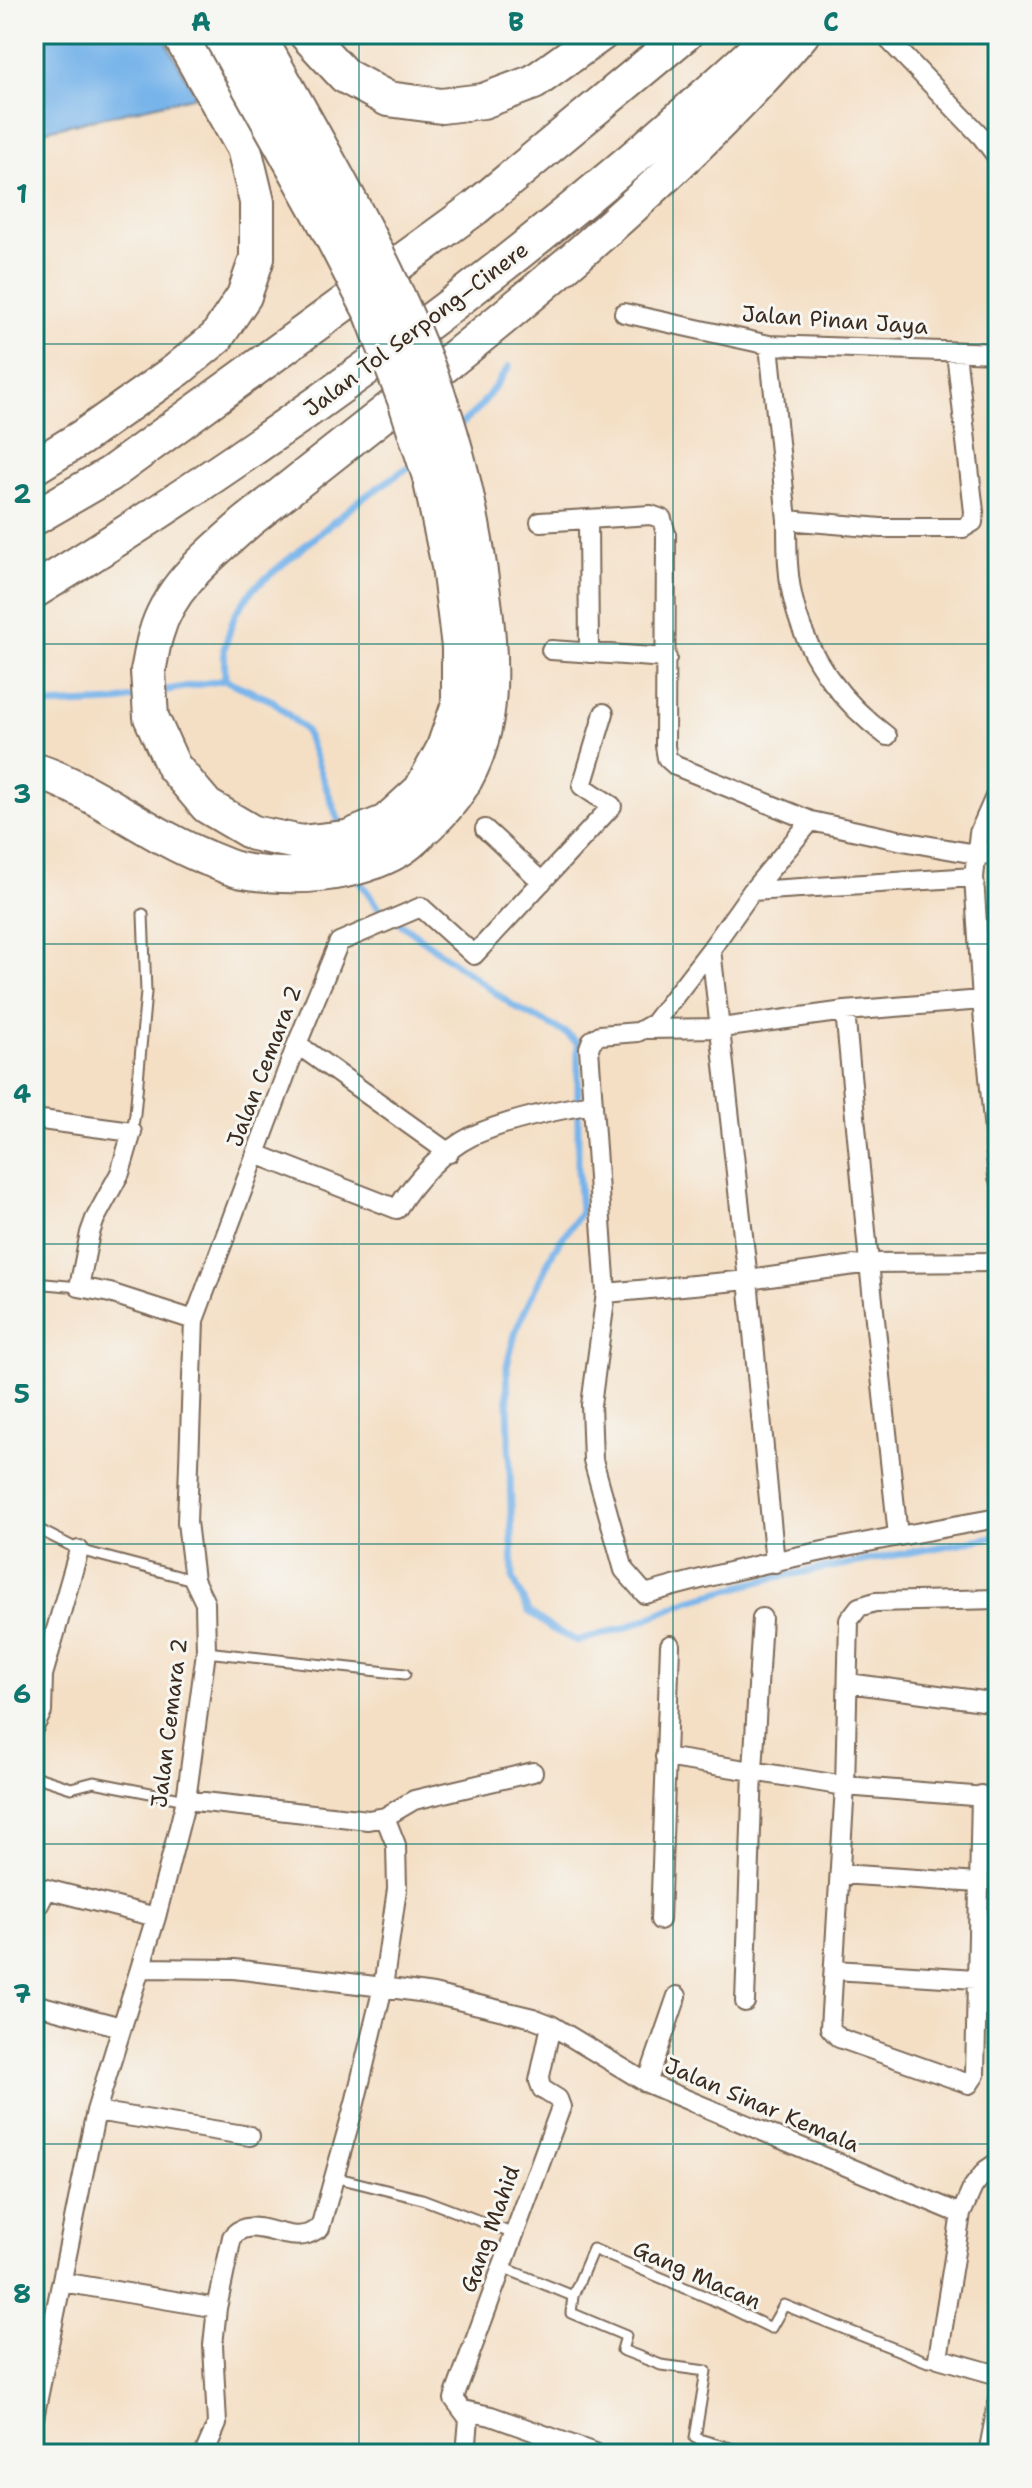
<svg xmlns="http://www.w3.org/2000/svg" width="1032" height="2488" font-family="'Shantell Sans',sans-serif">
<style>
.water{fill:#77b4ea;stroke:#596f84;stroke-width:2}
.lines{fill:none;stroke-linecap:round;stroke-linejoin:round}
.stream{stroke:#77b4ea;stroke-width:7}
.lane-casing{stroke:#7c6958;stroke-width:13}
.street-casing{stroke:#7c6958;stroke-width:22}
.highway-casing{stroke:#7c6958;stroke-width:38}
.lane{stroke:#fff;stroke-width:9}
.street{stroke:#fff;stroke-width:18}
.highway{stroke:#fff;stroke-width:34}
.highway-bridge-casing{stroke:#7c6958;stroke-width:38;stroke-linecap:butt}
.highway-bridge{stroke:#fff;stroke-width:34}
.grid{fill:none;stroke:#0f766e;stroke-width:2;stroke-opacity:0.55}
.labels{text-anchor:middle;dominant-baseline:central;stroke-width:6;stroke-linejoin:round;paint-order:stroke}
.street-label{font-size:22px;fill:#3b2a1e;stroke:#f6f6f2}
.neatline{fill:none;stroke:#0f766e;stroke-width:3}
.grid-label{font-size:26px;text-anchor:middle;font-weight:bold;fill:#0f766e}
</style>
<rect width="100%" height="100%" fill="#f6f6f2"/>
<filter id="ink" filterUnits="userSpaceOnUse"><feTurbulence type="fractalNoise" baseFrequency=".0125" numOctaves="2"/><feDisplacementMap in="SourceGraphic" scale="16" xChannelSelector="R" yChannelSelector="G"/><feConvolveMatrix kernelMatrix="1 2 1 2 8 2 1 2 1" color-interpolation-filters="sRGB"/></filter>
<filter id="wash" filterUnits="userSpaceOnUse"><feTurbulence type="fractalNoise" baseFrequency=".006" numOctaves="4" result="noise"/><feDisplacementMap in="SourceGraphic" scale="32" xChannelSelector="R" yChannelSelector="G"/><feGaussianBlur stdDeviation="1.8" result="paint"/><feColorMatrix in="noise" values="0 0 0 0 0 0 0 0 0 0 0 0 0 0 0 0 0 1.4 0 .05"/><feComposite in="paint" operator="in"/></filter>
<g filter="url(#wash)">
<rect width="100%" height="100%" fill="#f4dfc5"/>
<path class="water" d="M34,34H162L196,96L34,133Z"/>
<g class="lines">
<path class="stream" d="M459,426L480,407L509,367
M225,680L224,649L235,614L254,588L360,500L416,462
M161,691L225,680L273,701L305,730L342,830
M34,703L42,705L114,702L141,696
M358,876L360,882L379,908L515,1007L566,1033L578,1043V1169L581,1212L554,1250L516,1330L507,1366L513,1578L528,1611L552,1629L577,1641L625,1628L690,1600L772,1578L998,1536"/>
</g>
</g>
<g filter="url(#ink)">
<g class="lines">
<defs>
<path id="lane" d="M132,1132L135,1114L146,992L143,914
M34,1283L79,1287
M34,1527L79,1550L193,1580
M206,1652L405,1674
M34,1776L71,1788L94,1782L186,1800
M334,2177L422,2199L514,2234
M502,2267L573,2296L593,2249L709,2298L771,2328L784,2305L928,2362L938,2358
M573,2296L571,2313L626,2336L622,2350L661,2365L706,2371L695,2438L751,2454"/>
<path id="street" d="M883,34L982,137L998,158
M624,313L769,345L998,353
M769,345L787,520L881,528H963L973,522L974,512L956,352
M588,519L589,653
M787,520C787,549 787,579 795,607C809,660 844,704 887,736
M540,522L651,515L662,519L666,534L665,746L667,758L676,766L811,821L903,841L975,854L998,855
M551,650L667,658
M998,790L979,833L974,877L982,1000L998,1177
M811,821L752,891L711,949L654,1023L638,1032L600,1035L592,1040L589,1048L606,1293L591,1405L593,1460L624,1570L645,1594C761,1561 880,1539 998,1518
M485,829L542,882
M752,891L974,877
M711,949L748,1280L775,1563
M845,1011L869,1263L898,1536
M646,1029L721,1028L845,1011L982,1000L998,1001
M297,1044L449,1153
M34,1119L132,1132L120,1173L95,1219L90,1233L79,1287L110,1293L194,1320
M256,1154L397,1209C414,1181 442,1151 472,1136C506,1121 556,1110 593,1104
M606,1293L748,1280L869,1263L998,1262
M848,1683L998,1703
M34,1727L42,1712L43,1675L79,1550
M665,1757L845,1786L998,1798
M981,1795L975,2075L969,2084L839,2038L830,2028L845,1786L849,1620L859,1607L875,1602L998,1599
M186,1800L368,1820L385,1817L396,1845L397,1889L383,1987L355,2103L320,2228C319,2228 309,2234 308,2234C284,2243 250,2213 232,2237L217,2308L213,2345L217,2424L204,2454
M385,1817L414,1800L533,1772
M840,1874L979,1883
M34,1886L156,1917
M34,1914L47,1889
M660,1920L670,1645
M141,1968L234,1969L383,1987L433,1994L533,2018L551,2025L647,2083L961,2214
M835,1970L975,1979
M745,2002L753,1771L762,1618
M38,2005L121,2027
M647,2083L677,1996
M96,2111L250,2136
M998,2162L986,2170L973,2187L961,2214L938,2358L998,2375
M62,2282L217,2308
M463,2410L491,2416L595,2453
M34,2418L96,2111L156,1917L186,1800L206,1652L205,1603L194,1580L187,1522L194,1320L297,1044L339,942L421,907L474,955L612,806L582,786L604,713
M466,2454L469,2419L454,2399L456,2392L561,2107L558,2099L542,2089L539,2081L551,2025
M988,2454L998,2402"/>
<path id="highway" d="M306,34L345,76L388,99L441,106L483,101L534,82L601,34
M34,467L81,438L177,370L216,338L244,296L257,258V202L244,148L179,34
M34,518L110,474L475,208L685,34
M34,591C297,429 547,244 773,34
M148,671C151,659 152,646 156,634C169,586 211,554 247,522C439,368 640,222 802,34"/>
</defs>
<use href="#lane" class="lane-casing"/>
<use href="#street" class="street-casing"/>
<use href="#highway" class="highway-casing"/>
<use href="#lane" class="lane"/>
<use href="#street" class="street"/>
<use href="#highway" class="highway"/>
<defs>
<path id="highway-bridge" d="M148,671L151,717L173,766L207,806L253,833L302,843L347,838L386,822L421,790L443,750L459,704V647L449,566L430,477L405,400L372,314L323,219L220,34
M34,770C96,790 146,834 207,858C218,862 231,869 243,871C295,880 354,876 400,849C411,843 420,832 430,823C497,763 495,677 483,594C474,524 460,454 435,387C390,263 321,149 257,34"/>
</defs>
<use href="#highway-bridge" class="highway-bridge-casing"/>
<use href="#highway-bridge" class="highway-bridge"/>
</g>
</g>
<path class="grid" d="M359,34V2454M673,34V2454M34,344H998M34,644H998M34,944H998M34,1244H998M34,1544H998M34,1844H998M34,2144H998"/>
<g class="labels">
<g class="street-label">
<text transform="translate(835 320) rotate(4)">Jalan Pinan Jaya</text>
<text transform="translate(416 329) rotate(-37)">Jalan Tol Serpong–Cinere</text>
<text transform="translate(264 1066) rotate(-69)">Jalan Cemara 2</text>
<text transform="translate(169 1723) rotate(-83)">Jalan Cemara 2</text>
<text transform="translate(762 2105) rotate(23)">Jalan Sinar Kemala</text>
<text transform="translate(490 2229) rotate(-70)">Gang Mahid</text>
<text transform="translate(697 2275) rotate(24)">Gang Macan</text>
</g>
</g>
<rect width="1032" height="2488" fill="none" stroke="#f6f6f2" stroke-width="88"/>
<rect x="44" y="44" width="944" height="2400" class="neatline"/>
<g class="grid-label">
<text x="201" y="31">A</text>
<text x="516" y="31">B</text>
<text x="831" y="31">C</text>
<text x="22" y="203">1</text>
<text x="22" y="503">2</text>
<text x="22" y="803">3</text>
<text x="22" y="1103">4</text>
<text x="22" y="1403">5</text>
<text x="22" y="1703">6</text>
<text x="22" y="2003">7</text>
<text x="22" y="2303">8</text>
</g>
</svg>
